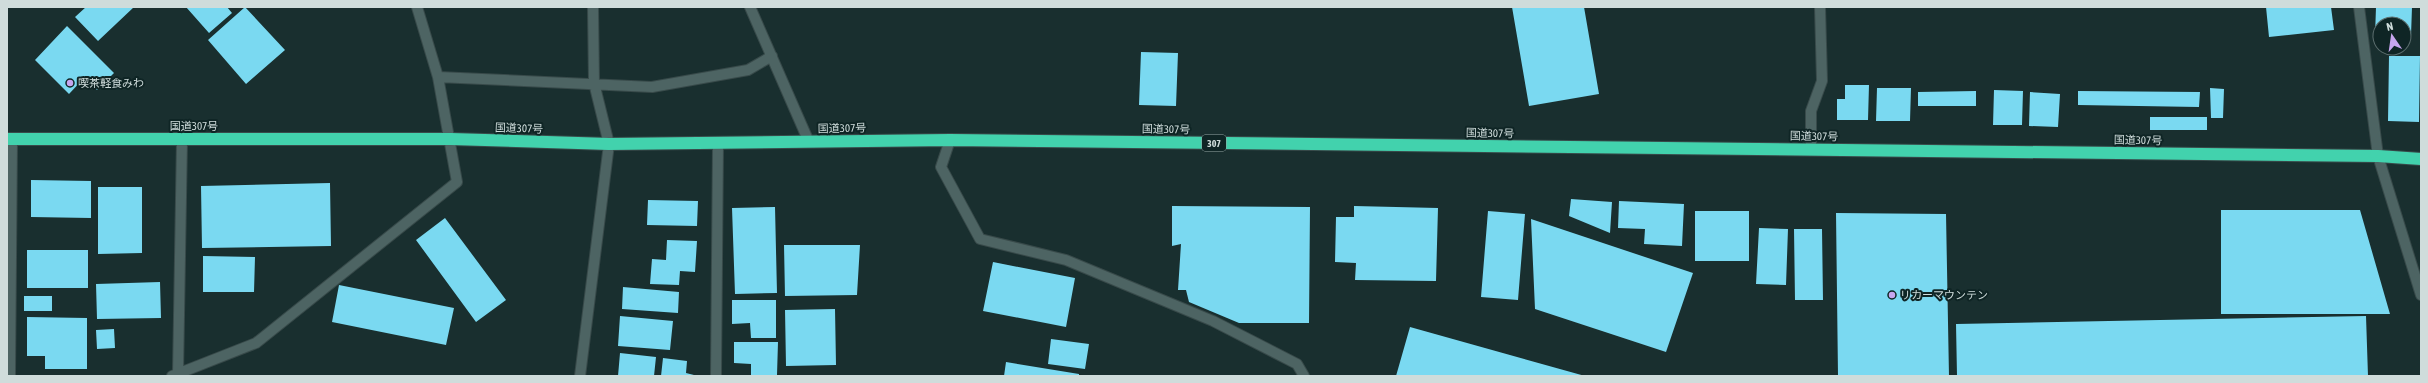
<svg xmlns="http://www.w3.org/2000/svg" width="2428" height="383" font-family="'Asap Condensed','Noto Sans JP',sans-serif">
<style>
.building{fill:#7ad9f1}
.lines{fill:none;stroke-linecap:round;stroke-linejoin:round}
.minor-casing{stroke:#384a4a;stroke-width:12}
.highway-casing{stroke:#384a4a;stroke-width:14}
.minor{stroke:#4d6463;stroke-width:10}
.highway{stroke:#42d2ad;stroke-width:12}
.poi-dot{fill:#c7a6ef;stroke:#0f2525;stroke-width:1.5}
.labels{text-anchor:middle;dominant-baseline:central;stroke-width:4;stroke-linejoin:round;paint-order:stroke}
.shield{fill:#0f2525;stroke:#95a5a4;stroke-width:1}
.shield-label{font-size:10px;font-weight:bold;fill:#cfdcdb}
.poi-label{font-size:11px;fill:#cfdcdb;stroke:#0f2525;text-anchor:start}
.street-label{font-size:11px;fill:#cfdcdb;stroke:#0f2525}
</style>
<rect width="100%" height="100%" fill="#192f2f"/>
<path class="building" d="M86,7H134L98,41L75,17Z
M186,7H227L232,13L209,33Z
M245,7L285,50L246,84L208,40Z
M1512,7H1584L1599,94L1529,106Z
M2266,7H2331L2334,30L2269,37Z
M2376,7H2412L2411,36H2404V24H2380V36H2375Z
M67,26L114,73L97,90L84,78L69,94L35,60Z
M1141,52L1178,53L1176,106L1139,105Z
M2389,56H2420L2419,122L2388,121Z
M1845,85H1869L1868,120H1837V99H1845Z
M1877,88H1911L1910,121H1876Z
M2210,88L2224,89L2223,118H2211Z
M1994,90L2023,91L2022,125H1993Z
M1976,91V106H1918V92Z
M2078,91L2200,92L2199,107L2078,105Z
M2030,92L2060,94L2058,127L2029,126Z
M2150,117H2207V130H2150Z
M31,180L91,181V218L31,217Z
M330,183L331,246L202,248L201,186Z
M98,187H142V253L98,254Z
M1571,199L1612,202L1610,233L1569,216Z
M648,200L698,201L697,226L647,225Z
M1619,201L1684,204L1682,246L1644,244L1645,229L1618,228Z
M1172,206L1310,207L1309,323H1239L1189,302L1186,290H1178L1181,244L1172,246Z
M1354,206L1438,208L1436,281L1355,280L1356,263L1335,262L1336,217H1354Z
M775,207L777,293L735,294L732,208Z
M2221,210H2360L2390,314H2221Z
M1488,211L1525,214L1518,300L1481,297Z
M1695,211H1749V261H1695Z
M1836,213L1946,214L1949,376H1838Z
M445,218L506,300L476,322L416,240Z
M1531,219L1693,273L1666,352L1535,309Z
M1759,228L1788,229L1786,285L1756,284Z
M1794,229H1822L1823,300H1795Z
M667,240L697,241L695,272L680,271L679,285L650,284L652,259L666,260Z
M784,245H860L857,295L785,296Z
M27,250H88V288H27Z
M203,256L255,257L254,292H203Z
M993,262L1075,278L1066,327L983,311Z
M160,282L161,318L97,319L96,284Z
M339,285L454,308L446,345L332,322Z
M623,287L679,292L678,313L622,309Z
M24,296H52V311H24Z
M732,300H776V338H751L750,323L732,324Z
M835,309L836,365L786,366L785,310Z
M620,316L673,321L670,350L618,346Z
M2366,316L2368,376H1957L1956,324Z
M27,317L87,318V369H45V356H27Z
M1410,327L1585,376H1396Z
M114,329L115,348L97,349L96,330Z
M1051,339L1089,344L1085,369L1048,364Z
M734,342H778L777,375H751V364L734,363Z
M620,353L656,357L654,376H618Z
M663,358L687,361L686,373L698,376H661Z
M1006,362L1079,374V376H1004Z"/>
<g class="lines">
<defs>
<path id="minor" d="M750,7L809,142
M2359,7L2378,156L2421,295
M438,77L652,87L748,70L772,56
M950,140L941,167L980,239L1066,260L1213,321L1297,364L1304,376
M1811,149V111L1822,81L1820,7
M178,374L182,139
M10,376L12,139
M172,376L256,343L457,182L438,77L417,7
M580,376L609,144L594,83L593,7
M716,376L718,143"/>
<path id="highway" d="M7,139H451L609,144L950,140L2378,156L2421,159"/>
</defs>
<use href="#minor" class="minor-casing"/>
<use href="#highway" class="highway-casing"/>
<use href="#minor" class="minor"/>
<use href="#highway" class="highway"/>
</g>
<g class="poi-dot">
<circle cx="70" cy="83" r="4"/>
<circle cx="1892" cy="295" r="4"/>
</g>
<g class="labels">
<rect class="shield" x="1202" y="135" width="24" height="16" rx="3"/>
<g class="shield-label">
<text x="1214" y="143">307</text>
</g>
<g class="poi-label">
<text x="78" y="83">喫茶軽食みわ</text>
<text x="1900" y="295">リカーマウンテン</text>
</g>
<g class="street-label">
<text x="194" y="126">国道307号</text>
<text transform="translate(519 128) rotate(2)">国道307号</text>
<text transform="translate(842 128) rotate(-1)">国道307号</text>
<text transform="translate(1166 129) rotate(1)">国道307号</text>
<text transform="translate(1490 133) rotate(1)">国道307号</text>
<text transform="translate(1814 136) rotate(1)">国道307号</text>
<text transform="translate(2138 140) rotate(1)">国道307号</text>
</g>
</g>
<rect width="2428" height="383" fill="none" stroke="#cfdcdb" stroke-width="16"/>
<g transform="translate(2392 36) rotate(347)"><circle r="19" fill="#0f2525" stroke="#5c6e6e"/>
<path d="M0-3L7 15L0 10L-7 15Z" fill="#c7a6ef"/>
<text y="-6" font-size="11" font-weight="bold" text-anchor="middle" fill="#cfdcdb">N</text>
</g>
</svg>
